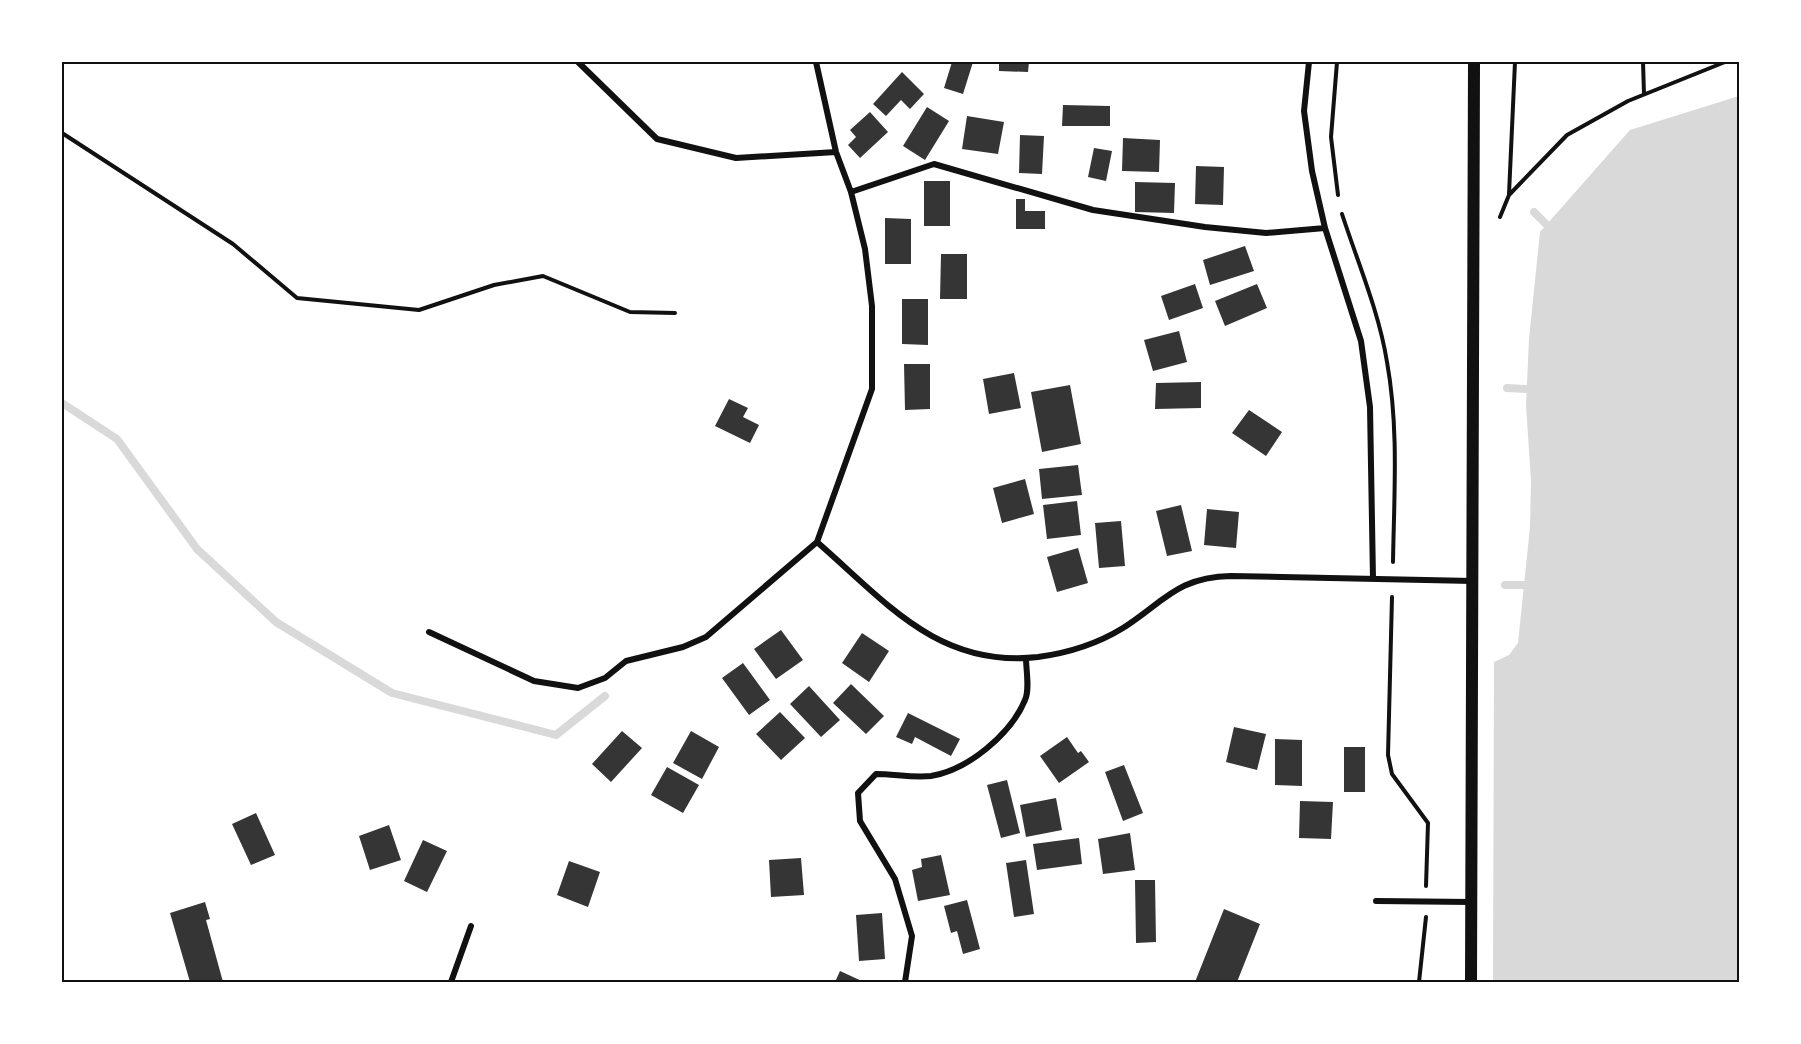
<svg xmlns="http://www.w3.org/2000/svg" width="1801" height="1044" font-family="'Open Sans',sans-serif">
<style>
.water{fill:#d9d9d9}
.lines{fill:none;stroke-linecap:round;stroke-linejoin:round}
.stream{stroke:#d9d9d9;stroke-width:8}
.building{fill:#353535}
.path{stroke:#111;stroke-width:4}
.minor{stroke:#111;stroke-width:6}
.secondary{stroke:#111;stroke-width:12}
.neatline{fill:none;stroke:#111;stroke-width:2}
</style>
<rect width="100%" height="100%" fill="#fff"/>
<path class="water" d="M1739,96V982H1493L1494,662L1509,655L1518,643L1530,527L1531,481L1526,405L1529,339L1540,232L1630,130Z"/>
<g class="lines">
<path class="stream" d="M1534,212L1547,225
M1507,388L1526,389
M62,403L117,439L197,549L276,622L392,693L556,735L605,696
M1505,585H1524"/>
</g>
<path class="building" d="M952,62H973L963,94L944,88Z
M999,62H1029L1028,72L999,71Z
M902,72L924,94L910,109L901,100L886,116L873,104Z
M1063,105L1110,106V126H1062Z
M927,107L949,121L925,160L903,146Z
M870,112L888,132L860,158L848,145L856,137L850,130Z
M967,116L1004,122L998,154L962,149Z
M1020,135L1044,136L1042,174L1019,173Z
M1123,138L1160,140L1159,172L1122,171Z
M1094,148L1112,151L1106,181L1088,177Z
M1196,166L1224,167L1223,205L1195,204Z
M924,181H950V226H924Z
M1135,182L1175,183L1174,213L1135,212Z
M1016,199H1025V211H1045V229H1016Z
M885,218L911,219V264H885Z
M1245,246L1254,271L1210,285L1203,260Z
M941,254H967V299H940Z
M1195,284L1203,308L1169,320L1161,296Z
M1257,284L1267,308L1225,326L1215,301Z
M902,299H928V345L902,344Z
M1179,331L1187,362L1153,371L1144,340Z
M904,364H930V409L905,410Z
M1014,373L1021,408L989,414L983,379Z
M1201,382V408L1155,409L1156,383Z
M1070,385L1081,444L1042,452L1031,392Z
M729,399L748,408L743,417L759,425L750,443L715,426Z
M1249,410L1282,432L1266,456L1232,433Z
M1078,465L1082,495L1042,499L1039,469Z
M1025,479L1034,514L1002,523L993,488Z
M1077,501L1081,535L1047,539L1043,505Z
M1181,505L1192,551L1167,556L1156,511Z
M1207,509L1239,512L1236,548L1204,545Z
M1121,521L1125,566L1099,568L1095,523Z
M1078,548L1088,583L1057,592L1047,557Z
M781,630L803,660L776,679L754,649Z
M862,633L889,651L869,682L842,663Z
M743,663L770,700L749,715L722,678Z
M851,684L884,716L866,734L833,703Z
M809,686L840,720L821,737L790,704Z
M780,712L805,738L781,760L756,734Z
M908,713L960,739L951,756L915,737L912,744L896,737Z
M1234,727L1266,734L1257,770L1226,762Z
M622,731L642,748L611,782L592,764Z
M691,731L719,747L702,779L673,763Z
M1067,737L1078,753L1081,751L1089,762L1059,783L1040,756Z
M1275,739L1302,740V786L1275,785Z
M1344,747H1365V792H1344Z
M1124,765L1143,813L1123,821L1105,772Z
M667,767L699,785L683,813L651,795Z
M1007,780L1020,833L1001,838L987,785Z
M1056,798L1062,830L1026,837L1020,805Z
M1300,801L1333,802L1331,839L1299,838Z
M256,813L275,855L251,865L232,824Z
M389,825L401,860L370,870L359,836Z
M1130,833L1135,870L1103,874L1098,839Z
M1079,838L1082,864L1037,870L1033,844Z
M423,840L447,851L427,892L404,881Z
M941,855L950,895L918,901L912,870L922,867L921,859Z
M801,858L804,895L771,897L769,860Z
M1026,860L1034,914L1014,917L1006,863Z
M569,861L600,872L588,907L557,895Z
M1135,880H1155L1156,942L1136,943Z
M967,900L980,949L963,954L957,931L951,933L944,906Z
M205,902L210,919L206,920L223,982H190L170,913Z
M1224,909L1260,924L1237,982H1195Z
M882,913L885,959L859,961L856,915Z
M840,971L864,982H835Z"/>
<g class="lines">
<path class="path" d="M1337,62L1331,137L1338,195
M1643,62L1644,94
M62,133L233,244L297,298L419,310L494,285L543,276L630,312L675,313
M1509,194L1515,62
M1342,214C1358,263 1379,312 1387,362C1399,428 1394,496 1393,562
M1500,217L1509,195L1567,135L1628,101L1725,62
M1392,597L1388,755L1392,774L1428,823L1426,886
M1419,982L1426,917"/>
<path class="minor" d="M578,62L657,139L736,158L836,152
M1309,62L1304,111L1312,171L1325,228L1361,341L1370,407L1373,579
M851,192L934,164L1093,210L1205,227L1266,233L1325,228
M817,542C886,602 938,668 1038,657C1068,653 1097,644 1123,628C1164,602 1177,577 1231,576L1473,581
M429,632L534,681L578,688L605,678L626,661L683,647L706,637L817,542L872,389V306L865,249L851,192L836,152L816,62
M1376,901L1471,902
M451,982L471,926
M905,982L912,936L895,879L860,821L858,793L876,774C894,774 913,778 931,776C968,770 1011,734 1025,700C1030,689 1026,670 1026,658"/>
<path class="secondary" d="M1471,982L1474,62"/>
</g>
<rect width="1801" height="1044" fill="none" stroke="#ffffff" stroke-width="126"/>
<rect x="63" y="63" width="1675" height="918" class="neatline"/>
</svg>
